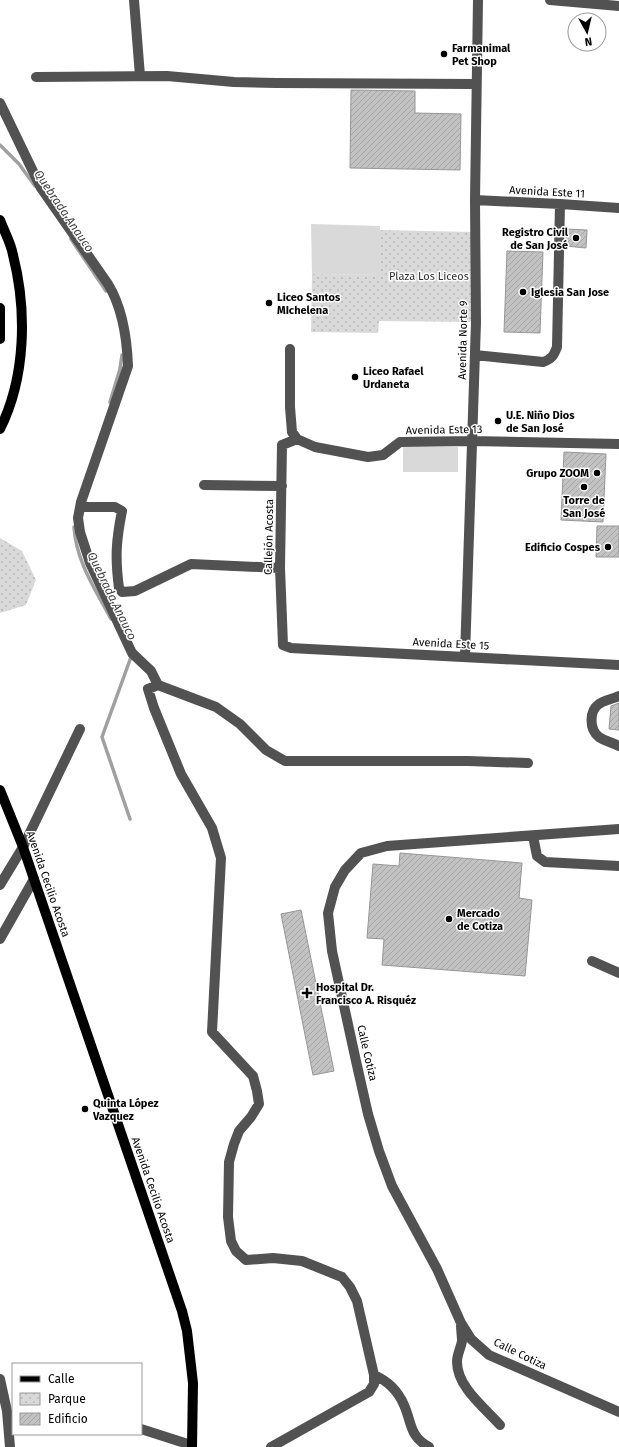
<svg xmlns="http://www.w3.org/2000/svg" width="619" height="1447" font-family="'Fira Sans',sans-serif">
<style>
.park{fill:url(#park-dots)}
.garden{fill:#d9d9d9}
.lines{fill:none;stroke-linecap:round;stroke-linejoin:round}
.stream{stroke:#a0a0a0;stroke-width:3.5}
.building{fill:url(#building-hatch);stroke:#969696}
.minor{stroke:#525252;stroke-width:10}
.major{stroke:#000;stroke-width:10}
.poi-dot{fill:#000;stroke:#fff;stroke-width:1.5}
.labels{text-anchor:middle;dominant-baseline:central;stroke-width:3;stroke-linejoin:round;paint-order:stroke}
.poi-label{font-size:11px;font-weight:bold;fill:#000;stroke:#fff;text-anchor:start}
.street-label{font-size:11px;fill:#000;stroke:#fff}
.park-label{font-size:11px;fill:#303030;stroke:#fff}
.water-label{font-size:12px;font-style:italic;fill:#414141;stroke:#fff}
</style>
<defs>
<pattern id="park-dots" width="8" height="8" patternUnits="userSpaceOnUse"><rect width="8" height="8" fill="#d9d9d9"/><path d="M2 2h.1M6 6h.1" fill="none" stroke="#b8b8b8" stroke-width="1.8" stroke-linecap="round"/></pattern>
<pattern id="building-hatch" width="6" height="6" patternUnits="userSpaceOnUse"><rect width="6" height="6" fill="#c2c2c2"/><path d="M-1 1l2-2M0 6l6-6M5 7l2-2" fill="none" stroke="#a5a5a5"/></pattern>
</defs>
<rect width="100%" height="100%" fill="#fff"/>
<path class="park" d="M379,230L475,232L476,322L379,321L378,333L311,332L312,274L378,275Z
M0,538L22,551L36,580L26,605L0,613Z"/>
<path class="garden" d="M311,224L380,226L379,275L312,274Z
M403,447H458V472H403Z"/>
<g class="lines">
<path class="stream" d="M0,145L19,164L35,186
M71,239L106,291
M110,402L120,369L122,355
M74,527C76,561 95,589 111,619
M130,819L102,737L131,657L130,656"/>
</g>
<path class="building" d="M351,90L415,91V113L461,114L460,170L350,168Z
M566,229L587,230L586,248L566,246Z
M507,251L543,252L540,333L504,332Z
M564,452L606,454L603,522L561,520Z
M597,526H619V557H596Z
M619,703V730L609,729L611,706Z
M400,853L522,863L519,898L532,900L525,976L382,965L384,939L367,938L373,864L399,866Z
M301,910L334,1071L313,1075L281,914Z"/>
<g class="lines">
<path class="minor" d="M134,0L140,76
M550,0L619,6
M36,77L167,76L234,82L276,83L476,84
M0,103L41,188L108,284C122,307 127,339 128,366L81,502L78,518L80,532L90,563L132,653L151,671L158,685
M475,200L560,204L619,208
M290,349V407L292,432L297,439L315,447L368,457L383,455L400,442L472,441L619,444
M475,355L543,362C552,359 554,355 557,347L560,204
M297,439L282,445L280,568L283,645L291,648L309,649L619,665
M204,485L282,486
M80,507H115L122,511C116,541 115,558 119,588L122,592L135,591L191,564L280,568
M465,656L476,322L475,200L478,0
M619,696C613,699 604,700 599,704C589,711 589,729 599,737C605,741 613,743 619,746
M619,829L387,846L361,853L345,870L335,887L328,913L332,951L356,1061L368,1114L379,1151L392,1186L437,1269L461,1323L471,1339L489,1355L619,1412
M533,836L537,856L545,862L619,866
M0,885L23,847L80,729
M0,939L34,879
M592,961L619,973
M461,1325C461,1330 462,1336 462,1341C461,1348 457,1354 457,1362C457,1387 485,1408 500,1425
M0,1379L7,1411L10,1447
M141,1429L191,1445
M271,1447L369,1392L374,1384V1375
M429,1447C409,1436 412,1423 404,1405C398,1391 388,1381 374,1375L357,1301L350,1287L342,1277L302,1261L273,1258L246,1260L236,1251L231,1241L228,1217L229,1162L234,1144L239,1131L251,1117L259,1104L257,1091L253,1076L212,1032L221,858L212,828L181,774L154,708L148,689L158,685L216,707L240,724L266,750L285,761H468L528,763"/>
<path class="major" d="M0,220C4,231 11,243 13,255C27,310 26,377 0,429
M0,308V339
M0,790L23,847L182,1311L187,1331L193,1383L192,1447"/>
</g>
<g class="poi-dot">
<circle cx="444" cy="54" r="4"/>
<circle cx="576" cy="238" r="4"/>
<circle cx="523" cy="292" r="4"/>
<circle cx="269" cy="303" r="4"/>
<circle cx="355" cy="377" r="4"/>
<circle cx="498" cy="421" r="4"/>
<circle cx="597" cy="473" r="4"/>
<circle cx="584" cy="487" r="4"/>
<circle cx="608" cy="547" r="4"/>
<circle cx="449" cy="919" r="4"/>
<path d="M305 987h4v4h4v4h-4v4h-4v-4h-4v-4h4z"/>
<circle cx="85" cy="1109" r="4"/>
</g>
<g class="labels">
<g class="poi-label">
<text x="452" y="48">Farmanimal<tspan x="452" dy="13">Pet Shop</tspan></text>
<text x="568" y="232" text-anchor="end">Registro Civil<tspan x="568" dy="13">de San José</tspan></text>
<text x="531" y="292">Iglesia San Jose</text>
<text x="277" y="297">Liceo Santos<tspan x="277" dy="13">MIchelena</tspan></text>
<text x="363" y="371">Liceo Rafael<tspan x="363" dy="13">Urdaneta</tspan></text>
<text x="506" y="415">U.E. Niño Dios<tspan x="506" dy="13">de San José</tspan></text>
<text x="589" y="473" text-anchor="end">Grupo ZOOM</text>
<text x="584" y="500" text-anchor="middle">Torre de<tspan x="584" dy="13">San José</tspan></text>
<text x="600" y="547" text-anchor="end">Edificio Cospes</text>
<text x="457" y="913">Mercado<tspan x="457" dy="13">de Cotiza</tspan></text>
<text x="316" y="987">Hospital Dr.<tspan x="316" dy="13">Francisco A. Risquéz</tspan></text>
<text x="93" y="1103">Quinta López<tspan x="93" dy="13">Vazquez</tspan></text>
</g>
<g class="street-label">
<text transform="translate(547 192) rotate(3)">Avenida Este 11</text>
<text transform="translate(463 340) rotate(-89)">Avenida Norte 9</text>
<text transform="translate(444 430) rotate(-1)">Avenida Este 13</text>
<text transform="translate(269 537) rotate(-89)">Callejón Acosta</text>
<text transform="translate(451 644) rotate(3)">Avenida Este 15</text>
<text transform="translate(48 884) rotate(71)">Avenida Cecilio Acosta</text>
<text transform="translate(367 1053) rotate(77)">Calle Cotiza</text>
<text transform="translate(153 1190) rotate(71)">Avenida Cecilio Acosta</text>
<text transform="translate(520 1354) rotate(26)">Calle Cotiza</text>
</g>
<g class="park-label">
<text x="429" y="276">Plaza Los Liceos</text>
</g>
<g class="water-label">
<text transform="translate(64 211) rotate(56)">Quebrada Anauco</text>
<text transform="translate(112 596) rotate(64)">Quebrada Anauco</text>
</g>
</g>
<rect x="12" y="1363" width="130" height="72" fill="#ffffff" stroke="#999999"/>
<rect x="20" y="1376" width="20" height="6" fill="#000000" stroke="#999999"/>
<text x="48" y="1383" font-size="12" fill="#000000">Calle</text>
<rect x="20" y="1393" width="20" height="12" fill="url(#park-dots)" stroke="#999999"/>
<text x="48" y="1403" font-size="12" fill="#000000">Parque</text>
<rect x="20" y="1413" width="20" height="12" fill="url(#building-hatch)" stroke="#999999"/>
<text x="48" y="1423" font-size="12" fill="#000000">Edificio</text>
<g transform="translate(587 32) rotate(172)"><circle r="19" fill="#ffffff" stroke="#999999"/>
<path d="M0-3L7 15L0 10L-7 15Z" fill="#000000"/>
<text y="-6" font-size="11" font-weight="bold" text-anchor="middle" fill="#000000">N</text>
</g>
</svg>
